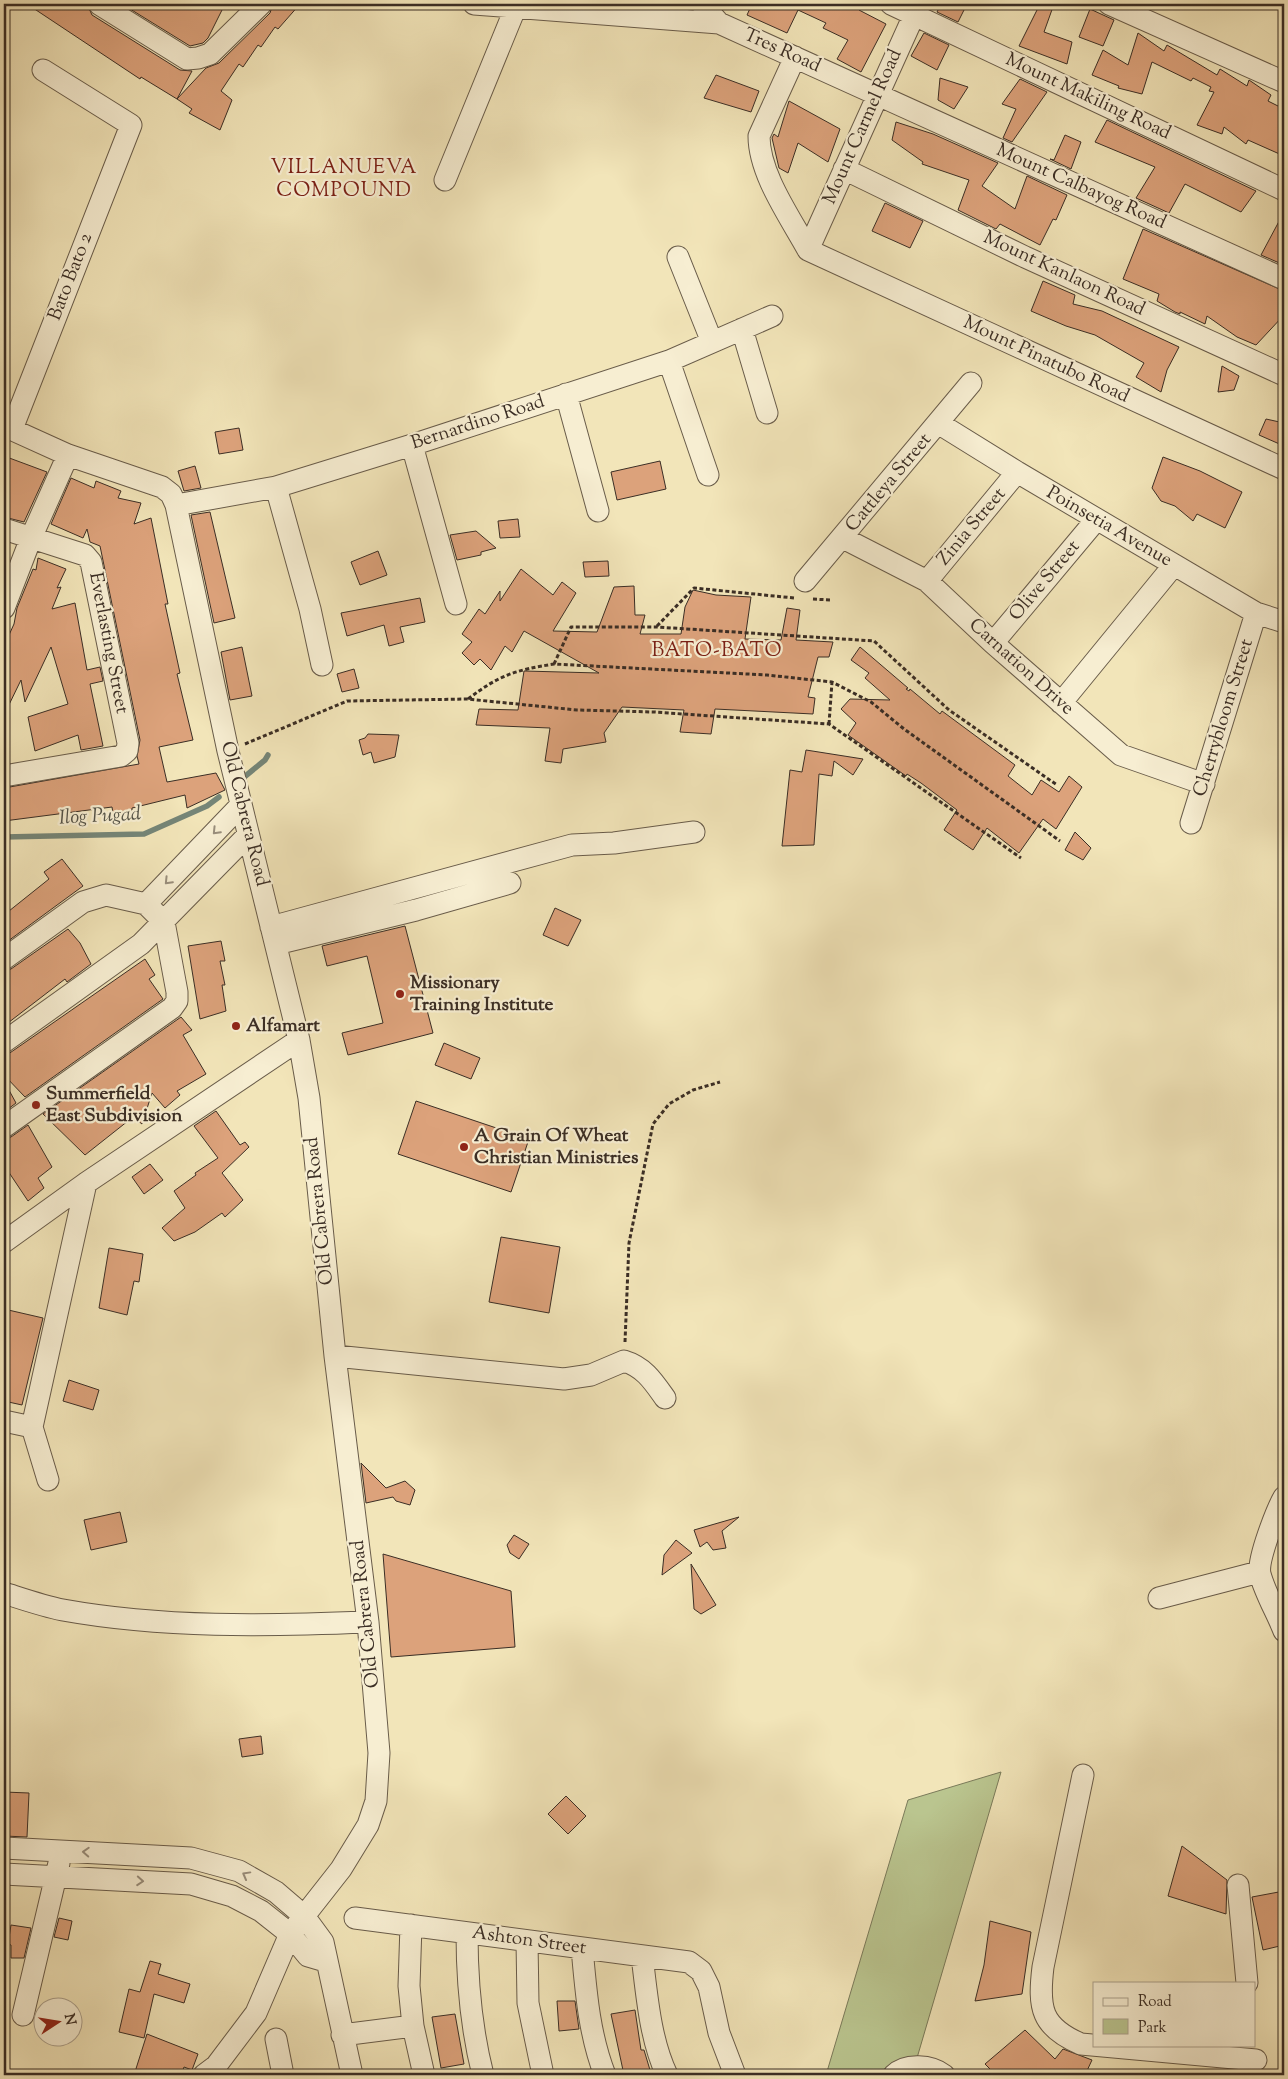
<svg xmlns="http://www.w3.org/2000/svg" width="1288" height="2079" font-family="'Sorts Mill Goudy',serif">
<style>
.green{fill:#bac58f;stroke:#7a7a5a}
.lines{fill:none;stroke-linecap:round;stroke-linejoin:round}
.stream{stroke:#758577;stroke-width:5.5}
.building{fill:#dca27b;stroke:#3b2e25}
.minor-casing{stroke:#695c4a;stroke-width:23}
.path{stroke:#3b2e25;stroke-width:3;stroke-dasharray:4 2.5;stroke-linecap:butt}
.minor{stroke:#f7eed2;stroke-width:21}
.oneway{stroke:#998e7c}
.poi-dot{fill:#8f2418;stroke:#f7eed2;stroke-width:2}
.labels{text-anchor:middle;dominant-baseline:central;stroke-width:4.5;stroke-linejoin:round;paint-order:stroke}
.street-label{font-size:19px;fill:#3b2e25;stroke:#f7eed2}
.poi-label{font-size:19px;font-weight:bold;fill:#3b2e25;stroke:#f7eed2;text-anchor:start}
.neighbourhood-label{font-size:20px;letter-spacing:1px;fill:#7a1f14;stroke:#f7eed2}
.water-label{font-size:20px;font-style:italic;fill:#535247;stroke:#f7eed2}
</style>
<rect width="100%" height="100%" fill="#f2e5b9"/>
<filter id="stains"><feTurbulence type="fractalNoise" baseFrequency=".004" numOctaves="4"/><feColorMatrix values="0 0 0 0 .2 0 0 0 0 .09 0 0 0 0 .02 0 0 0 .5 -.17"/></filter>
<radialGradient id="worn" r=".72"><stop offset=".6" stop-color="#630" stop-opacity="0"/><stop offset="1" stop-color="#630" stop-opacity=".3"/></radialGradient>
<path class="green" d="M1001,1772L912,2075H826L908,1800Z"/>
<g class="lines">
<path class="stream" d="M243,778L265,760L268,755
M4,837L144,834L207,806L219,797"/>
</g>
<path class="building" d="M27,4H87L92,15L180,70L192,71L177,99L141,77L140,79Z
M122,4H225L208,38L203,43L190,46Z
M273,4H300L278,29L275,27L261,47L258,45L243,67L239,64L221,91L232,100L220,130L189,113L192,109L177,99L206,68L219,63L270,13Z
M752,4H864L859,10L886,24L861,72L837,59L848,40L823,28L826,23L798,10L787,33L747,15Z
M941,4H967L958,22L937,12Z
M1040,4H1054L1044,32L1072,42L1067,64L1019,46Z
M1090,9L1114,20L1103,46L1079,37Z
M924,33L949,45L937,70L911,56Z
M1138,33L1164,51L1167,45L1217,75L1220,69L1247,86L1249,80L1271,95L1268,101L1284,109V156L1248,140L1246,144L1224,127L1222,134L1197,125L1214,92L1209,91L1211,87L1193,78L1191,81L1152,62L1142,94L1118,88L1119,86L1092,75L1103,50L1128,65Z
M716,75L759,91L751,112L704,98Z
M940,78L968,87L954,109L938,100Z
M1020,79L1047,92L1012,142L1003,138L1016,109L1002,104Z
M789,101L840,129L828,162L798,143L788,173L779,168L772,138L774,134L778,137Z
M1107,120L1256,191L1241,212L1185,184L1169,213L1136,198L1155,167L1095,142Z
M896,122L933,134L998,163L982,186L1015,209L1027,176L1067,195L1056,220L1053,219L1040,245L1000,224L996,229L958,210L969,180L922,164L923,162L892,140Z
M1065,135L1081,142L1071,169L1050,159L1054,160Z
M885,203L923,221L910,248L872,231Z
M1284,212V265L1261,255Z
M1143,229L1284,291V315L1256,345L1237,337L1207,316L1205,324L1180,312V314L1175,312L1157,301L1159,294L1123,279Z
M1043,281L1075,295L1073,304L1102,311L1179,347L1167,370L1161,392L1136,377L1144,363L1095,335L1066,326L1031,311Z
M1222,366L1239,376L1234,390L1218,392Z
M1266,419L1284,423V446L1259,435Z
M239,428L243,450L219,454L215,432Z
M4,456L47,472L24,522L4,517Z
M1163,457L1200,471L1242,492L1225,528L1197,514L1193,521L1175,506L1161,501L1152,488Z
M660,461L666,489L617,500L611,472Z
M195,466L201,488L184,491L178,471Z
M71,478L94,488L96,481L121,491L118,498L141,503L134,524L151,518L168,604H165L180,673L177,674L193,740L159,747L167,782L216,773L225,790L187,808L185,795L132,808V810L113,813L112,807L4,821V788L139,764L137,756L140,740L100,546L90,542L87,529L83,538L51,524Z
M210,512L235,618L214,623L191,515Z
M518,519L520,537L500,538L498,521Z
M476,531L496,548L481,552V555L457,560L450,535Z
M378,551L387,575L360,585L351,562Z
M38,558L66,569L57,588L61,587L52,609L75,603L87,670L100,667L103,681L90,684L103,746L81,750L78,735L35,751L28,717L68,704L51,647L25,702L21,680L4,715V646L14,624L17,608L33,569L36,570Z
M608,561L609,576L585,577L583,562Z
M521,569L553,595L562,582L576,593L553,631L597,632L614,587L634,586L635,615H645L640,634H681L685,607L693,590L716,595L751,597L745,639L781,640L787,608L800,610L796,640L833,642L829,657H818L808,697L815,698L813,714L715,709L711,734L680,732L684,710L622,707L604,733L606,742L563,749L561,763L545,761L550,728L476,725L479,709L518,710L524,671L599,673L524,631L512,652L505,646L491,670L480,659L474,665L462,653L472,642L462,634L479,609L485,614L500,591V601Z
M420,598L425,622L400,627L404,642L389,646L384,625L347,636L341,613Z
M242,647L252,696L230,700L221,652Z
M860,647L908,688L906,689L909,691L910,689L940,714L942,711L1015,765L1008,776L1032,795L1041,780L1059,792L1069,776L1082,787L1056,829L1043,819L1019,853L987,828L973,850L944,830L957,810L921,783L907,774L906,776L848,735L856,723L841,709L850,699L890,700L865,678L869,673L851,660Z
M354,669L359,688L342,692L337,674Z
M368,734L399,735L395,757L374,763L371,752L363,755L359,740L365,738Z
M806,750L863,759L853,775L834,761L832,776L819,774L814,845L782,846L790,770L802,772Z
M1075,832L1091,848L1083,860L1065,850Z
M62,859L83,886L4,944V915L49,879L44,872Z
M555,908L581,920L568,946L543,935Z
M405,926L433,1033L348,1055L342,1033L383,1023L367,956L327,966L322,946Z
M68,929L80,943L91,964L67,982L65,979L4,1026V971L11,969Z
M221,941L225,961H220L225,985H222L226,1011L200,1019L188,946Z
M145,959L155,975L149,979L163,999L25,1097L4,1075V1057Z
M181,1017L192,1030L183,1035L206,1074L177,1091L180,1095L165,1108L152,1093L142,1124L133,1117L85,1155L43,1114Z
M444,1043L480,1058L471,1079L435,1065Z
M4,1081L16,1103L4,1112Z
M416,1101L529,1139L511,1192L398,1154Z
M216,1111L240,1145L245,1142L249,1147L222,1173L243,1200L225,1217L222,1213L195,1232L174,1241L162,1228L185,1208L174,1191L196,1175L195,1173L218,1158L194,1126Z
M28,1125L52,1167L38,1178L44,1188L28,1201L4,1165V1139L11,1137Z
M150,1164L163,1180L144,1194L132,1177Z
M501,1237L560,1247L549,1313L489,1302Z
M109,1248L143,1254L139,1282L134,1281L127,1315L99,1308Z
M4,1309L43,1318L22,1405L4,1401Z
M69,1380L99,1390L93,1410L63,1401Z
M361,1463L386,1488L405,1481L415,1490L410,1505L396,1501L393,1497L366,1503Z
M120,1512L127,1542L91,1550L84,1520Z
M739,1517L722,1531L726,1548L713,1550L707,1542L700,1547L694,1530Z
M514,1535L529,1544L519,1559L510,1553L507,1545Z
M676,1540L692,1553L662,1575L664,1555Z
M383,1554L511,1591L515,1647L391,1657Z
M691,1564L716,1605L701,1614L694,1609Z
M261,1736L263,1754L242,1757L239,1739Z
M4,1792L29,1793L27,1837L4,1836Z
M566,1796L586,1816L568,1834L548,1814Z
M1182,1846L1227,1880L1226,1914L1168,1896Z
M1284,1891V1945L1263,1950L1252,1897Z
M59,1918L72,1921L68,1940L54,1937Z
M990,1921L1031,1932L1022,1994L975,2001L984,1965Z
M11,1925L31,1928L24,1958H11V1945L8,1944Z
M150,1961L161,1964L158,1974L190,1984L184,2003L154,1994L144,2038L119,2032L129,1989L140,1992Z
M557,2001H575L579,2029L559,2031Z
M635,2010L641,2050H644L650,2070L624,2075L611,2014Z
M455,2014L464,2064L441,2068L432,2017Z
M1025,2030L1055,2059L1063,2049L1092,2060L1085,2075H996L985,2064Z
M147,2034L198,2054L192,2070L184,2067L181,2075H134Z"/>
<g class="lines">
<defs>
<path id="minor" d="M99,4L187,59L198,58L210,54L261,4
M474,4L719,23L1284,279
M702,4L719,23
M891,4L1284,190
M1109,4L1284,82
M795,57L759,136C759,174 790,217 808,250
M844,169L1025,257L1284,375
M445,180L517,4
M808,250L1284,469
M808,250L919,4
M678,257L712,342
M742,329L767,413
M669,361L708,475
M566,394L598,511
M938,423L1017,472L1256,613L1284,622
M4,426L68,455L162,487L171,494L176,505L228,751L299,1040L309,1098L335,1356L368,1622L379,1753L376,1801L368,1825L341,1869L290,1934L256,2013L216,2066L204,2075
M12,429L131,125L43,70
M412,445L456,604
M276,487L310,609L322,665
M176,505L276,487L412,445L669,361L772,316
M4,529L85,555L91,562L128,743L127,751L121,756L4,776
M843,538L927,581L993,643L1121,755L1204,784
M805,581L971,383
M927,581L1017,472
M4,608L31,538L68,455
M993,643L1096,520
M1061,703L1174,565
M1191,823L1256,613
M146,904L241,805
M271,927L572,845L614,843L694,832
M276,944L416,910L510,883
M4,959L83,902L106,895L146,904L164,922L177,992V1001L172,1008L4,1127
M4,1042L141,944L248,835
M4,1242L86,1183L299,1040
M335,1356L564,1379L591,1375L624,1361C644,1367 653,1381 665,1398
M4,1421L32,1427
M48,1480L32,1427L86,1183
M1284,1497C1277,1509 1257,1560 1260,1574C1265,1593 1277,1613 1284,1631
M4,1593C23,1599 43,1606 63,1610C163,1628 266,1626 368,1622
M1159,1598L1259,1572
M1083,1775L1043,1967C1038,2008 1041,2027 1081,2044L1256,2060
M4,1848L191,1858L239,1871L276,1892L304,1916L323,1942L352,2075
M4,1874L191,1884L232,1896L261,1911L290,1934L308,1956L325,1961
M1238,1885L1247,1983
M355,1918L689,1962L701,1971L709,1987L719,2033L735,2075
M411,1925L409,1986L413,2026L424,2075
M467,1933C467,1981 471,2028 483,2075
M527,1941L528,2003L543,2075
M582,1948C586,1992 589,2034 605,2075
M642,1956C647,1996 650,2039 667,2075
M23,2015L59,1863
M342,2035L413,2026
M276,2039L283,2075
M894,2075C906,2063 931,2065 944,2075"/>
</defs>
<use href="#minor" class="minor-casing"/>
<path class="path" d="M813,599L830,600
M657,626L694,588L794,598
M554,664L571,627H656L874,641L949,710L1057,785
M468,699C499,675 516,670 554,664L767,675L832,682L871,702L904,729L1060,841
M829,724L832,682
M245,744L347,701L467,699L577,710L654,712L829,724L1021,858
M625,1342L629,1243L653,1124L669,1104L693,1090L720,1082"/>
<use href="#minor" class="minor"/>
</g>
<defs><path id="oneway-chevron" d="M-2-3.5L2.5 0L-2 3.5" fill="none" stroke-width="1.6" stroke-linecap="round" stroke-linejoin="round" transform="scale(1.25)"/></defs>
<g class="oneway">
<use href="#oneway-chevron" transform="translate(216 831) rotate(134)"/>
<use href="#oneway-chevron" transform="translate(168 881) rotate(134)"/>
<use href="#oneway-chevron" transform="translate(86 1852) rotate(-177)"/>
<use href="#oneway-chevron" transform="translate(246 1875) rotate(-151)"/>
<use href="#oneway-chevron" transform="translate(140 1881) rotate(4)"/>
</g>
<g class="poi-dot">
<circle cx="400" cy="994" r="5"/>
<circle cx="236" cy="1026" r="5"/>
<circle cx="36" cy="1105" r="5"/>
<circle cx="464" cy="1147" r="5"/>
</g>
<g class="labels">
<g class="street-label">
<text transform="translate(782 51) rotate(24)">Tres Road</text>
<text transform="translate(1088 97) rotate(25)">Mount Makiling Road</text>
<text transform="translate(863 127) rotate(-66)">Mount Carmel Road</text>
<text transform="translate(1081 187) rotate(24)">Mount Calbayog Road</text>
<text transform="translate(1064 274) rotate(25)">Mount Kanlaon Road</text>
<text transform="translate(71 277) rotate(-69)">Bato Bato 2</text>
<text transform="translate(1046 360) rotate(25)">Mount Pinatubo Road</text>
<text transform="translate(478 423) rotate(-18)">Bernardino Road</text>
<text transform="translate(889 483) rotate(-50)">Cattleya Street</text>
<text transform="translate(972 527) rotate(-50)">Zinia Street</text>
<text transform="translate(1109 527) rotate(30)">Poinsetia Avenue</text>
<text transform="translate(1045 581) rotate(-50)">Olive Street</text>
<text transform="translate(108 643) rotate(79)">Everlasting Street</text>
<text transform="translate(1021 667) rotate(42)">Carnation Drive</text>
<text transform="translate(1224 718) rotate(-73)">Cherrybloom Street</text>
<text transform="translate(244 814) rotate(76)">Old Cabrera Road</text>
<text transform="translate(320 1211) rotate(-96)">Old Cabrera Road</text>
<text transform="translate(366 1614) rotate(-96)">Old Cabrera Road</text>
<text transform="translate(529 1941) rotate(8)">Ashton Street</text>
</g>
<g class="poi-label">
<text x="410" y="983">Missionary<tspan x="410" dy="22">Training Institute</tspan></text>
<text x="246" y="1026">Alfamart</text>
<text x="46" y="1094">Summerfield<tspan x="46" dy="22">East Subdivision</tspan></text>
<text x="474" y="1136">A Grain Of Wheat<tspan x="474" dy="22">Christian Ministries</tspan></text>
</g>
<g class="neighbourhood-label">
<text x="344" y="168">VILLANUEVA<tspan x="344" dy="23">COMPOUND</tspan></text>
<text x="717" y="651">BATO-BATO</text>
</g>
<g class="water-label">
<text transform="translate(100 817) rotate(-3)">Ilog Pugad</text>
</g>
</g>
<rect width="1288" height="2079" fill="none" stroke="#f2e5b9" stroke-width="20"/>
<rect x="5" y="5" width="1278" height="2069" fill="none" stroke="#3b2e25" stroke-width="2.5"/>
<rect x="10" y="10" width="1268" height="2059" fill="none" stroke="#3b2e25"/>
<rect x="1093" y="1982" width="162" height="65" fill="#f7eed2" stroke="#aca18d"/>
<rect x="1103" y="1998" width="25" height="8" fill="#f7eed2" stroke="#aca18d"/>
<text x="1138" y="2006" font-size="15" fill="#3b2e25">Road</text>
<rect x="1103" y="2019" width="25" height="15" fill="#bac58f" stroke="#aca18d"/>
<text x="1138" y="2032" font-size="15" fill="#3b2e25">Park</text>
<g transform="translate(58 2022) rotate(78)"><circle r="24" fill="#f7eed2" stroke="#aca18d"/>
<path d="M0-4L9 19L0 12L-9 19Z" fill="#8f2418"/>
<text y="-8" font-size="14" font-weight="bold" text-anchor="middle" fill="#3b2e25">N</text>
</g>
<rect width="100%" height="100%" filter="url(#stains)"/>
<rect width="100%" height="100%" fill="url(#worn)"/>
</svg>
